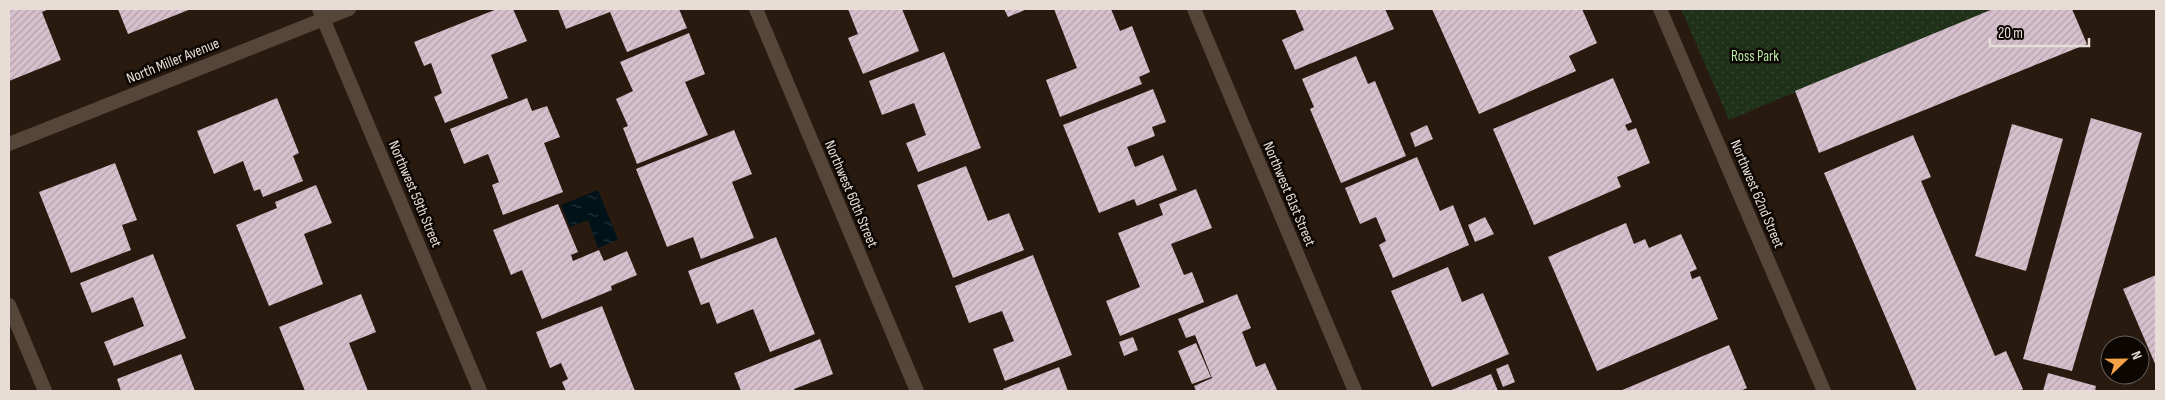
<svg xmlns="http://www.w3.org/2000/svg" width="2165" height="400" font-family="'Sofia Sans Condensed',sans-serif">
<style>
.park{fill:url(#park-dots)}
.water{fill:url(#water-ripples)}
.building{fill:url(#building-hatch)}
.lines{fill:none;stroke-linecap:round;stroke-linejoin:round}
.minor{stroke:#56463a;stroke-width:14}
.labels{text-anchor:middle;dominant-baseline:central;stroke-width:5;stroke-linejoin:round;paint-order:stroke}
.park-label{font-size:15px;fill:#b5e7a4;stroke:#0d0704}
.street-label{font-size:15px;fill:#e8ddd6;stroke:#0d0704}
</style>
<defs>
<pattern id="park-dots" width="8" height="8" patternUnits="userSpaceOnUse" patternTransform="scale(1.25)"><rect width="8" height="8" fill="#1f3118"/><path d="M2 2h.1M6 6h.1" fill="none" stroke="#35452e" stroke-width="1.8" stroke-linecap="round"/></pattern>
<pattern id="water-ripples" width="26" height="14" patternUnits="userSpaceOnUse" patternTransform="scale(1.25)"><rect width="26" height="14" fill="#011219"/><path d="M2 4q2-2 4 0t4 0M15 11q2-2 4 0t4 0" fill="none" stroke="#26343a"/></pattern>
<pattern id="building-hatch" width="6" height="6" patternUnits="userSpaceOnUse" patternTransform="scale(1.25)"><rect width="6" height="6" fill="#d6c0cd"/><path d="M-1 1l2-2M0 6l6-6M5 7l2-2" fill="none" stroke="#b2a0aa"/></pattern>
</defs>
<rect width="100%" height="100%" fill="#291a10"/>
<path class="park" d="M1681,9H1993L1729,120Z"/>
<path class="water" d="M598,190L618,240L598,248L588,220L570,227L561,205Z"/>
<path class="building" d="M9,9H49L42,12L61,60L9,81Z
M118,9H191L128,34Z
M497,9H513L527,41L491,55L508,98L445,123L434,97L442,93L431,63L424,66L414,42Z
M558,9H679L687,28L627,52L610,12L566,29Z
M848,9H902L919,51L863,74L848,38L858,34Z
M1004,9H1027L1008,17Z
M1054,9H1111L1120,31L1132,26L1150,72L1139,77L1142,84L1060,117L1046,80L1077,68Z
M1295,9H1385L1394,29L1295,70L1282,40L1304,30Z
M1432,9H1582L1597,43L1569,56L1576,71L1479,114Z
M1993,9H2072L2087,44L1819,153L1795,91Z
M689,33L705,74L685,82L708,135L637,164L623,128L628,126L616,99L633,91L620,62Z
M944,52L981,148L918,172L906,143L926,135L914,103L882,115L869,81Z
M1356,56L1368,84L1375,81L1406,156L1341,183L1310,109L1314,107L1302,79Z
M1613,78L1632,122L1625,125L1628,131L1636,128L1650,163L1617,177L1621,187L1534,225L1493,129Z
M1153,89L1166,122L1152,127L1155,136L1127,147L1135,167L1163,155L1177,190L1137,206L1134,199L1099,213L1063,125Z
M277,98L299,153L293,156L303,181L263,197L260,189L254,191L243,161L214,174L197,131Z
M527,98L532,111L547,106L560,137L544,143L563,192L503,215L492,185L499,182L488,154L464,164L450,129Z
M2091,118L2142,133L2072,371L2023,359Z
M2012,124L2063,139L2026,271L1975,256Z
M1427,125L1433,139L1415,147L1410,133Z
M734,130L752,174L732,182L754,238L701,259L693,237L667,247L636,169Z
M1913,135L1931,177L1921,181L1995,356L2006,351L2023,389L2019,391H1917L1824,173Z
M1417,157L1440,211L1453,205L1469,245L1393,278L1379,245L1386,241L1376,217L1360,224L1345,188Z
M115,163L137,220L122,225L131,250L71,273L39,192Z
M966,166L988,221L1009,213L1024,250L953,278L917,185Z
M316,185L332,223L304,234L323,284L269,306L236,225L277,208L275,202Z
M1196,189L1212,228L1171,244L1184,275L1192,272L1204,302L1120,336L1106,301L1140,287L1118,233L1163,215L1159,204Z
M558,204L578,252L571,255L573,261L599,250L604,261L627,251L637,275L611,286L612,290L542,319L522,270L511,275L493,230Z
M1485,217L1494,234L1475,242L1468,225Z
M1626,223L1634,244L1645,239L1649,248L1681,234L1697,269L1690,272L1692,279L1700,276L1718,319L1597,371L1548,257Z
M776,237L815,334L770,352L753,309L717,324L709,302L701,305L688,271Z
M153,254L186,338L114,366L104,342L144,326L133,297L92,313L80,283Z
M1033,255L1072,355L1005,381L993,349L1014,341L1002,311L969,323L955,286Z
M1448,267L1462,302L1483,293L1509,354L1432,387L1391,291Z
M2156,275V366L2123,289Z
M361,294L376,332L349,343L368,391H305L279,327Z
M1237,294L1251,328L1242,332L1256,367L1265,363L1277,390L1196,391L1194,386L1212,378L1195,335L1186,338L1178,319Z
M602,306L635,391H566L562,382L568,379L561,363L550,368L536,332Z
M1133,337L1138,350L1124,356L1119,342Z
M820,339L833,374L794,389L795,391H741L734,373Z
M1196,343L1211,377L1192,384L1178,351Z
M1729,345L1747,388L1740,391H1620Z
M181,354L195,391H121L117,379Z
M1508,364L1515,382L1503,387L1496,369Z
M1059,367L1068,391H1004L1003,389Z
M2048,373L2096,386L2095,391H2043Z
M1491,374L1498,391H1449Z"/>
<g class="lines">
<path class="minor" d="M319,9L480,391
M756,9L917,391
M1194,9L1355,391
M1660,9L1824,391
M9,144L349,9
M9,305L45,391"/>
</g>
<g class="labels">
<g class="park-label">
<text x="1755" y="56">Ross Park</text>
</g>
<g class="street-label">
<text transform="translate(173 61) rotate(-22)">North Miller Avenue</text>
<text transform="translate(415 194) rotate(67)">Northwest 59th Street</text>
<text transform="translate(851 194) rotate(67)">Northwest 60th Street</text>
<text transform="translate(1289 194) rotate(67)">Northwest 61st Street</text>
<text transform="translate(1757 194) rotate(67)">Northwest 62nd Street</text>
</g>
</g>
<rect width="2165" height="400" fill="none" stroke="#e8ddd6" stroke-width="20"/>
<g transform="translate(2125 360) rotate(68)"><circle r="24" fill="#0d0704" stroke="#655d58"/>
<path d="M0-4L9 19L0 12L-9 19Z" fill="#f6a246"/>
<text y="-8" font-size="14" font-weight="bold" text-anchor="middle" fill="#e8ddd6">N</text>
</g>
<path d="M1990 38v8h99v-8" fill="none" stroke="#e8ddd6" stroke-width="2.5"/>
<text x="1998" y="38" font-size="15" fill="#e8ddd6" stroke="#0d0704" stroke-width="4" paint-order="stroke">20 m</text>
</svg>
